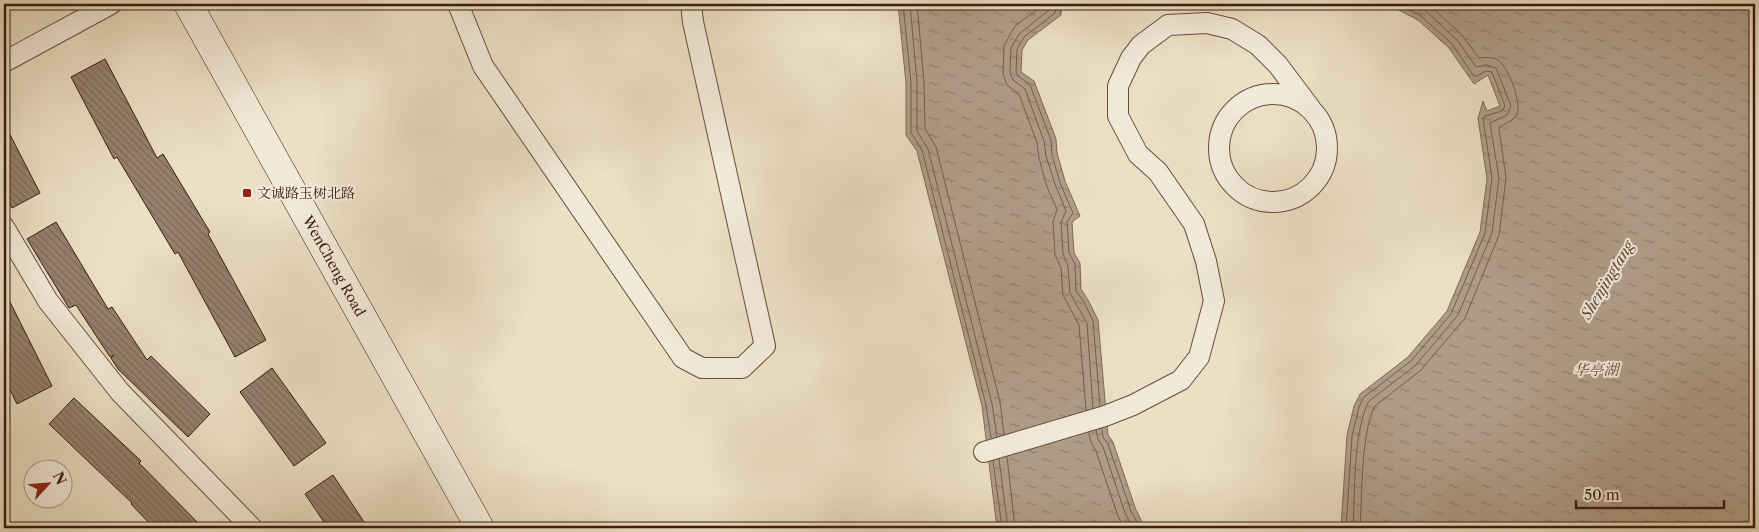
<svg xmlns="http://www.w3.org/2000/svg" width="1759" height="532" font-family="'Libre Caslon Text','Noto Serif SC',serif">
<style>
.water{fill:url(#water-ripples);stroke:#806857}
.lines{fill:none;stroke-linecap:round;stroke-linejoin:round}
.shore{stroke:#745c4c;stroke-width:1}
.building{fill:url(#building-back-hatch);stroke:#3a1b10}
.street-casing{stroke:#664c3d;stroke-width:22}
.secondary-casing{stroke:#3a1b10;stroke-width:29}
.street{stroke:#f2ead9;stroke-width:20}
.secondary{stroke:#f2ead9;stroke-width:28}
.poi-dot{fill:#8f2418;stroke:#f2ead9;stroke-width:2}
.labels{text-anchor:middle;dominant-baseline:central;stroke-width:4;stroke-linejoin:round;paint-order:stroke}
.poi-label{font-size:14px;fill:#3a1b10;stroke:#f2ead9;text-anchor:start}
.street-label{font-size:14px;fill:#3a1b10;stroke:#f2ead9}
.water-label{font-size:15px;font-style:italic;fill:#63483a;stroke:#f2ead9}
</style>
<defs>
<pattern id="water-ripples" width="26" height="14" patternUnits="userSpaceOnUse" patternTransform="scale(1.25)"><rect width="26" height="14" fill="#af9c87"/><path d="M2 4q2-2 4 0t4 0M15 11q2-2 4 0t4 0" fill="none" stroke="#8f7e6d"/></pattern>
<pattern id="building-back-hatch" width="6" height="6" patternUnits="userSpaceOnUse" patternTransform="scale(1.25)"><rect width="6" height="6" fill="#96816e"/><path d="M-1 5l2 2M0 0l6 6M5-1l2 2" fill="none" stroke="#7b6959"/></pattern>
</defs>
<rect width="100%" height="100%" fill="#ebdfc4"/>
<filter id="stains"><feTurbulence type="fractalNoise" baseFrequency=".004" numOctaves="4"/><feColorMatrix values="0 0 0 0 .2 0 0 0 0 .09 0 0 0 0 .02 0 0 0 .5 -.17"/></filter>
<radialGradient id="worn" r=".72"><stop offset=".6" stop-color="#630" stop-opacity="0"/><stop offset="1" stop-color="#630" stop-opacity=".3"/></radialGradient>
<path class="water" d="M898,4H1062L1061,15L1028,40L1022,50L1021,72L1034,81L1056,139L1057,153L1065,181L1080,216L1072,222L1074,253L1080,263L1081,289L1088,300L1098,320L1108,435L1113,442L1136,510L1145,528H997L982,406L917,151L906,135V83Z
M1387,4H1755V528H1341L1347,435L1354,406L1360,394L1408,357L1447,311L1480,232L1487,179L1478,118L1483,101L1487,111L1500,106L1488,75L1474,84L1449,48L1418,20Z"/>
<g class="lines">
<path class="shore" d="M903,4L911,83V133L922,150L986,405L991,438
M910,4L917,82V131L928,149L992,404L997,437
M917,4L924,82L925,129L936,147L1000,402L1004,434
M1042,4L1041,7L1016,25L1012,31L1004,46L1003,74L1007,85L1019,94L1037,143L1039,158L1047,187L1057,209L1053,222L1055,255L1061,268L1063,295L1079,325L1086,410
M1050,4L1049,10L1019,34L1011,48L1010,73L1013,80L1025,89L1044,141L1046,156L1055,184L1066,211L1061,222L1063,254L1068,266L1070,293L1087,323L1093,408
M1057,4L1055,13L1024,37L1017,49L1016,72L1018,76L1030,85L1051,140L1052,155L1060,183L1073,213L1067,222L1069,253L1075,264L1076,291L1084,302L1093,321L1100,406
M1102,429L1103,437L1108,444L1131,511L1140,528
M1096,430L1098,439L1103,447L1125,513L1133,528
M1089,433L1091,442L1096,451L1118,516L1124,528
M1007,457L1015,528
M999,459L1008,528
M993,461L1002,528
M1346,528L1352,436L1359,407L1364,397L1411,361L1451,314L1485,233L1492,178L1483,119L1485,116L1502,111L1505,106L1492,72L1486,71L1477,76H1474L1452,44L1421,16L1398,4
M1353,528C1355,493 1353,431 1369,401L1416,365L1458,315L1492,233L1499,178L1490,123L1507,115L1511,106L1496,68L1487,65L1476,67L1457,40L1426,11L1411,4
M1360,528C1362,497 1361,432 1375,406L1421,370L1465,318L1499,235L1506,178L1499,128C1505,123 1513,122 1517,114C1522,103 1508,66 1498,60C1491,56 1485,58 1479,58L1462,35L1428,4"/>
</g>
<path class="building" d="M105,59L157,158L163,154L210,232L208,234L266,340L235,357L178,252L175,254L117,157L114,159L71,77Z
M4,123L40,193L12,208L4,193Z
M56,222L108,309L112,307L147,360L151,356L210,414L188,437L118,369L111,358L114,355L110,357L76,305L69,308L27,239Z
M4,290L52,386L17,404L4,377Z
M272,368L326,443L294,466L240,392Z
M74,398L141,461L139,463L203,528H154L131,504L132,503L49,424Z
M333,475L368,528H328L305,494Z"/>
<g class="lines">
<defs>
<path id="street" d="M458,4L483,66L683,358L702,368H742L765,346L693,22L691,4
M4,62L111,4
M1219 148a54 54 0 1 1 108 0a54 54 0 1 1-108 0Z
M4,227L48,301L120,392L252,528
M984,452L1105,416L1133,405L1181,380L1199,357L1214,301L1206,261L1194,224L1158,172L1138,154L1118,116V86L1131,58L1141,45L1168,25L1207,23L1232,29L1258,45L1278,65L1311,109"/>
<g id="secondary">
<path id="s1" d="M188,4L480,528"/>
</g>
</defs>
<use href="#street" class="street-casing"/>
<use href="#secondary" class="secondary-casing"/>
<use href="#street" class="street"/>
<use href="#secondary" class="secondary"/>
</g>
<rect class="poi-dot" x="242" y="188" width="10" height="10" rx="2.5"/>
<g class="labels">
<g class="poi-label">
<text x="257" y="193">文诚路玉树北路</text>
</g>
<g class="street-label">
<text stroke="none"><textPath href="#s1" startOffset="300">WenCheng Road</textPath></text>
</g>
<g class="water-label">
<text transform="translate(1607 280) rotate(-59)">Shenjingtang</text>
<text x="1596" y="369">华亭湖</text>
</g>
</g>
<rect width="1759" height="532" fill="none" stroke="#ebdfc4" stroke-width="20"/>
<rect x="5" y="5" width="1749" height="522" fill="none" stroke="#3a1b10" stroke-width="2.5"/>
<rect x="10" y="10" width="1739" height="512" fill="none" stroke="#3a1b10"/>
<g transform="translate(48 484) rotate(64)"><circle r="24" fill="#f2ead9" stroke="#a89789"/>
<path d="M0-4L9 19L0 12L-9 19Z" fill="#8f2418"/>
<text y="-8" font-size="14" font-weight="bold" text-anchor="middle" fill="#3a1b10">N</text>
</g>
<path d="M1576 500v8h148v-8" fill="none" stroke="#3a1b10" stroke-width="2.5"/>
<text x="1584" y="500" font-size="15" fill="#3a1b10" stroke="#f2ead9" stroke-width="4" paint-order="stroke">50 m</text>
<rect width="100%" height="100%" filter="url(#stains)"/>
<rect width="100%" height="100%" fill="url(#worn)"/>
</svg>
